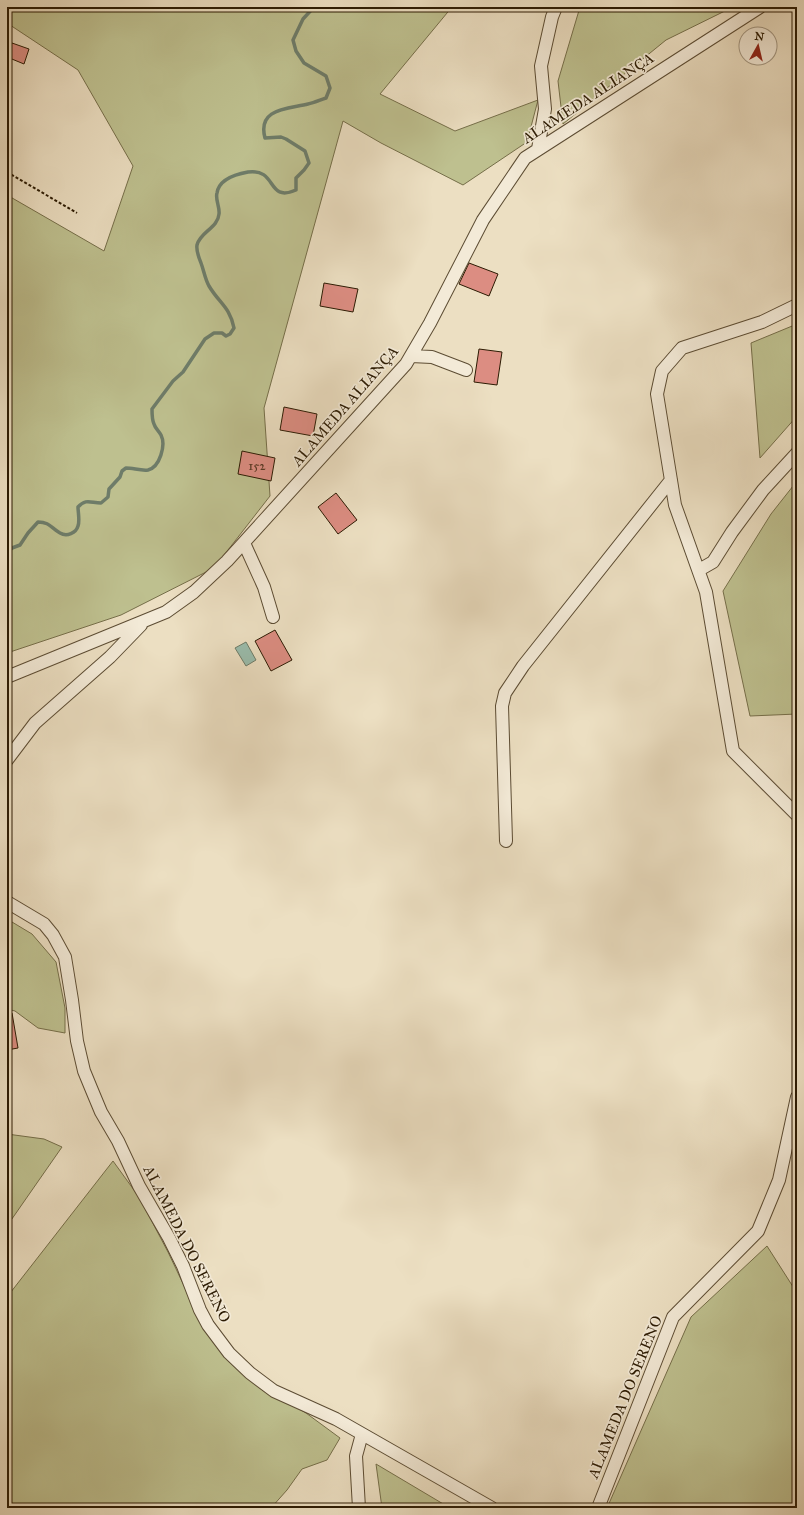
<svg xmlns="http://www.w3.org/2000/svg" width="804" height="1515" font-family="'IM FELL Great Primer',serif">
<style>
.green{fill:#bec08f;stroke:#756e49}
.water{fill:#9abdad;stroke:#6e7c69}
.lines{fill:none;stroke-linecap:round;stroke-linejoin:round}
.stream{stroke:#6e7c69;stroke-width:3.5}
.building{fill:#dc8d82;stroke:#2c1b03}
.minor-casing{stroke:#5c4c33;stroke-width:14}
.path{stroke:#2c1b03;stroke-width:2;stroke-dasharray:3 2;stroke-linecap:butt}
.minor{stroke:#f3ead7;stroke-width:12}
.labels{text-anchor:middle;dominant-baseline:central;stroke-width:3.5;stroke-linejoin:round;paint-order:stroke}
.number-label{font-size:13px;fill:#583823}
.street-label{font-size:15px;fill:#2c1b03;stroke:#f3ead7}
</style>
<rect width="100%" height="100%" fill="#ecdfc2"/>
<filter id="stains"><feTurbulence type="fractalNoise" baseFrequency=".005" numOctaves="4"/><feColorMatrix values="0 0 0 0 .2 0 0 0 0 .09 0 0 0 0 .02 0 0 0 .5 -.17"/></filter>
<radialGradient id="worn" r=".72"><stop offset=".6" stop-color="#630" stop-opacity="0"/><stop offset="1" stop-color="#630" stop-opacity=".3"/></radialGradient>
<path class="green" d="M7,7H452L380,94L455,131L538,100L527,142L463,185L381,143L343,121L264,408L270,496L214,568L121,615L7,653V195L104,251L133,166L78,70L7,23Z
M580,7H733L666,40L563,124L558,81Z
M797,324V416L760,458L751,343Z
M797,481V714L750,716L723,591L771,514Z
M7,919L32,934L56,962L65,1008V1033L38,1028L15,1011L7,1009Z
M7,1134L44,1139L62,1147L7,1226Z
M113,1161L139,1197L168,1252L206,1332L246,1377L306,1413L340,1438L327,1460L302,1469L287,1490L271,1508H7V1297Z
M767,1246L797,1293V1508H607L691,1317Z
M376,1464L450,1508H382Z"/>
<path class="water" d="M246,642L256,660L246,666L235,648Z"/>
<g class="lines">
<path class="stream" d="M7,553L12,548L20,545L28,533L38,522C50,522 51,528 60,533C67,537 76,533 78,526C80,521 78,512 78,507C86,498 91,503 101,503L108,497L109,489L120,477L122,471L126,468C133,468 141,471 148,470C160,467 166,445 161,435C159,431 155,428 154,424C152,420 152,414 152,409L173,381L183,372L205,339L214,333H222L226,336L230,334L234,328C230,307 219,303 209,286C205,279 204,271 201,263C199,258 196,251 197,245C200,232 218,228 219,214C220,207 215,199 217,193C219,179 237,174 248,172C278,168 266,203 296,190V178L304,170L309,163L305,151L286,139L281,137L265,138C257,108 288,109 308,104C314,103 320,100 326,98L330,88L326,76L304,63L296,51L293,40L303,19L314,7"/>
</g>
<path class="building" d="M12,43L29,49L24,64L7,57Z
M469,263L498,274L489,296L459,284Z
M324,283L358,289L353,312L320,306Z
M479,349L502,352L497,385L474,382Z
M284,407L317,414L313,436L280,430Z
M242,451L275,458L271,481L238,474Z
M336,493L357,520L338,534L318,507Z
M275,630L292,660L271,671L255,641Z
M12,1013L18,1048L7,1050V1014Z"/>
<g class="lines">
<defs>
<path id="minor" d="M538,149L545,109L541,66L552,17L556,7
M797,305L762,322L682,348L662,371L657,394L675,505L706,592L733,751L797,815
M411,356L432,357L466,370
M244,543L264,587L273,617
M699,570L713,562L732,532L763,490L797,453
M7,677L166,612L194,592L227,561L406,364L430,323L483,220L525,158L760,7
M7,760L35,723L110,657L141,625
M506,841L502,706L505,693L523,666L671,480
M7,902L44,924L53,935L65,957L72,1000L77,1041L84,1071L91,1088L101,1112L118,1141L139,1186L169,1238L183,1266L200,1310L208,1325L229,1353L250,1373L274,1391L336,1419L492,1508
M359,1508L356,1456L362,1434
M598,1508L673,1317L758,1231L779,1180L797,1097"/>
</defs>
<use href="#minor" class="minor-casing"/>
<path class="path" d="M7,172L77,213"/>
<use href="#minor" class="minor"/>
</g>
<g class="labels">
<g class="number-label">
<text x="257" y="466">152</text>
</g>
<g class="street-label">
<text transform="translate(588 98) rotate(-33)">ALAMEDA ALIANÇA</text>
<text transform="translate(345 406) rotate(-49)">ALAMEDA ALIANÇA</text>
<text transform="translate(187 1244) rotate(63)">ALAMEDA DO SERENO</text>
<text transform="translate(625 1397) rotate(-68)">ALAMEDA DO SERENO</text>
</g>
</g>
<rect width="804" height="1515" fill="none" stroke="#ecdfc2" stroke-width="24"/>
<rect x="8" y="8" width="788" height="1499" fill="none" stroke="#2c1b03" stroke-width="2"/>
<rect x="12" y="12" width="780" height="1491" fill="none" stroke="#2c1b03"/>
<g transform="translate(758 46) rotate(8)"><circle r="19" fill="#f3ead7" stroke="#a39782"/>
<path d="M0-3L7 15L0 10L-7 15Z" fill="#8f2418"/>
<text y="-6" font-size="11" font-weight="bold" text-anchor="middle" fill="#2c1b03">N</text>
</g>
<rect width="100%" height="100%" filter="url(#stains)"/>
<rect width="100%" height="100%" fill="url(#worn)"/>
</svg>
